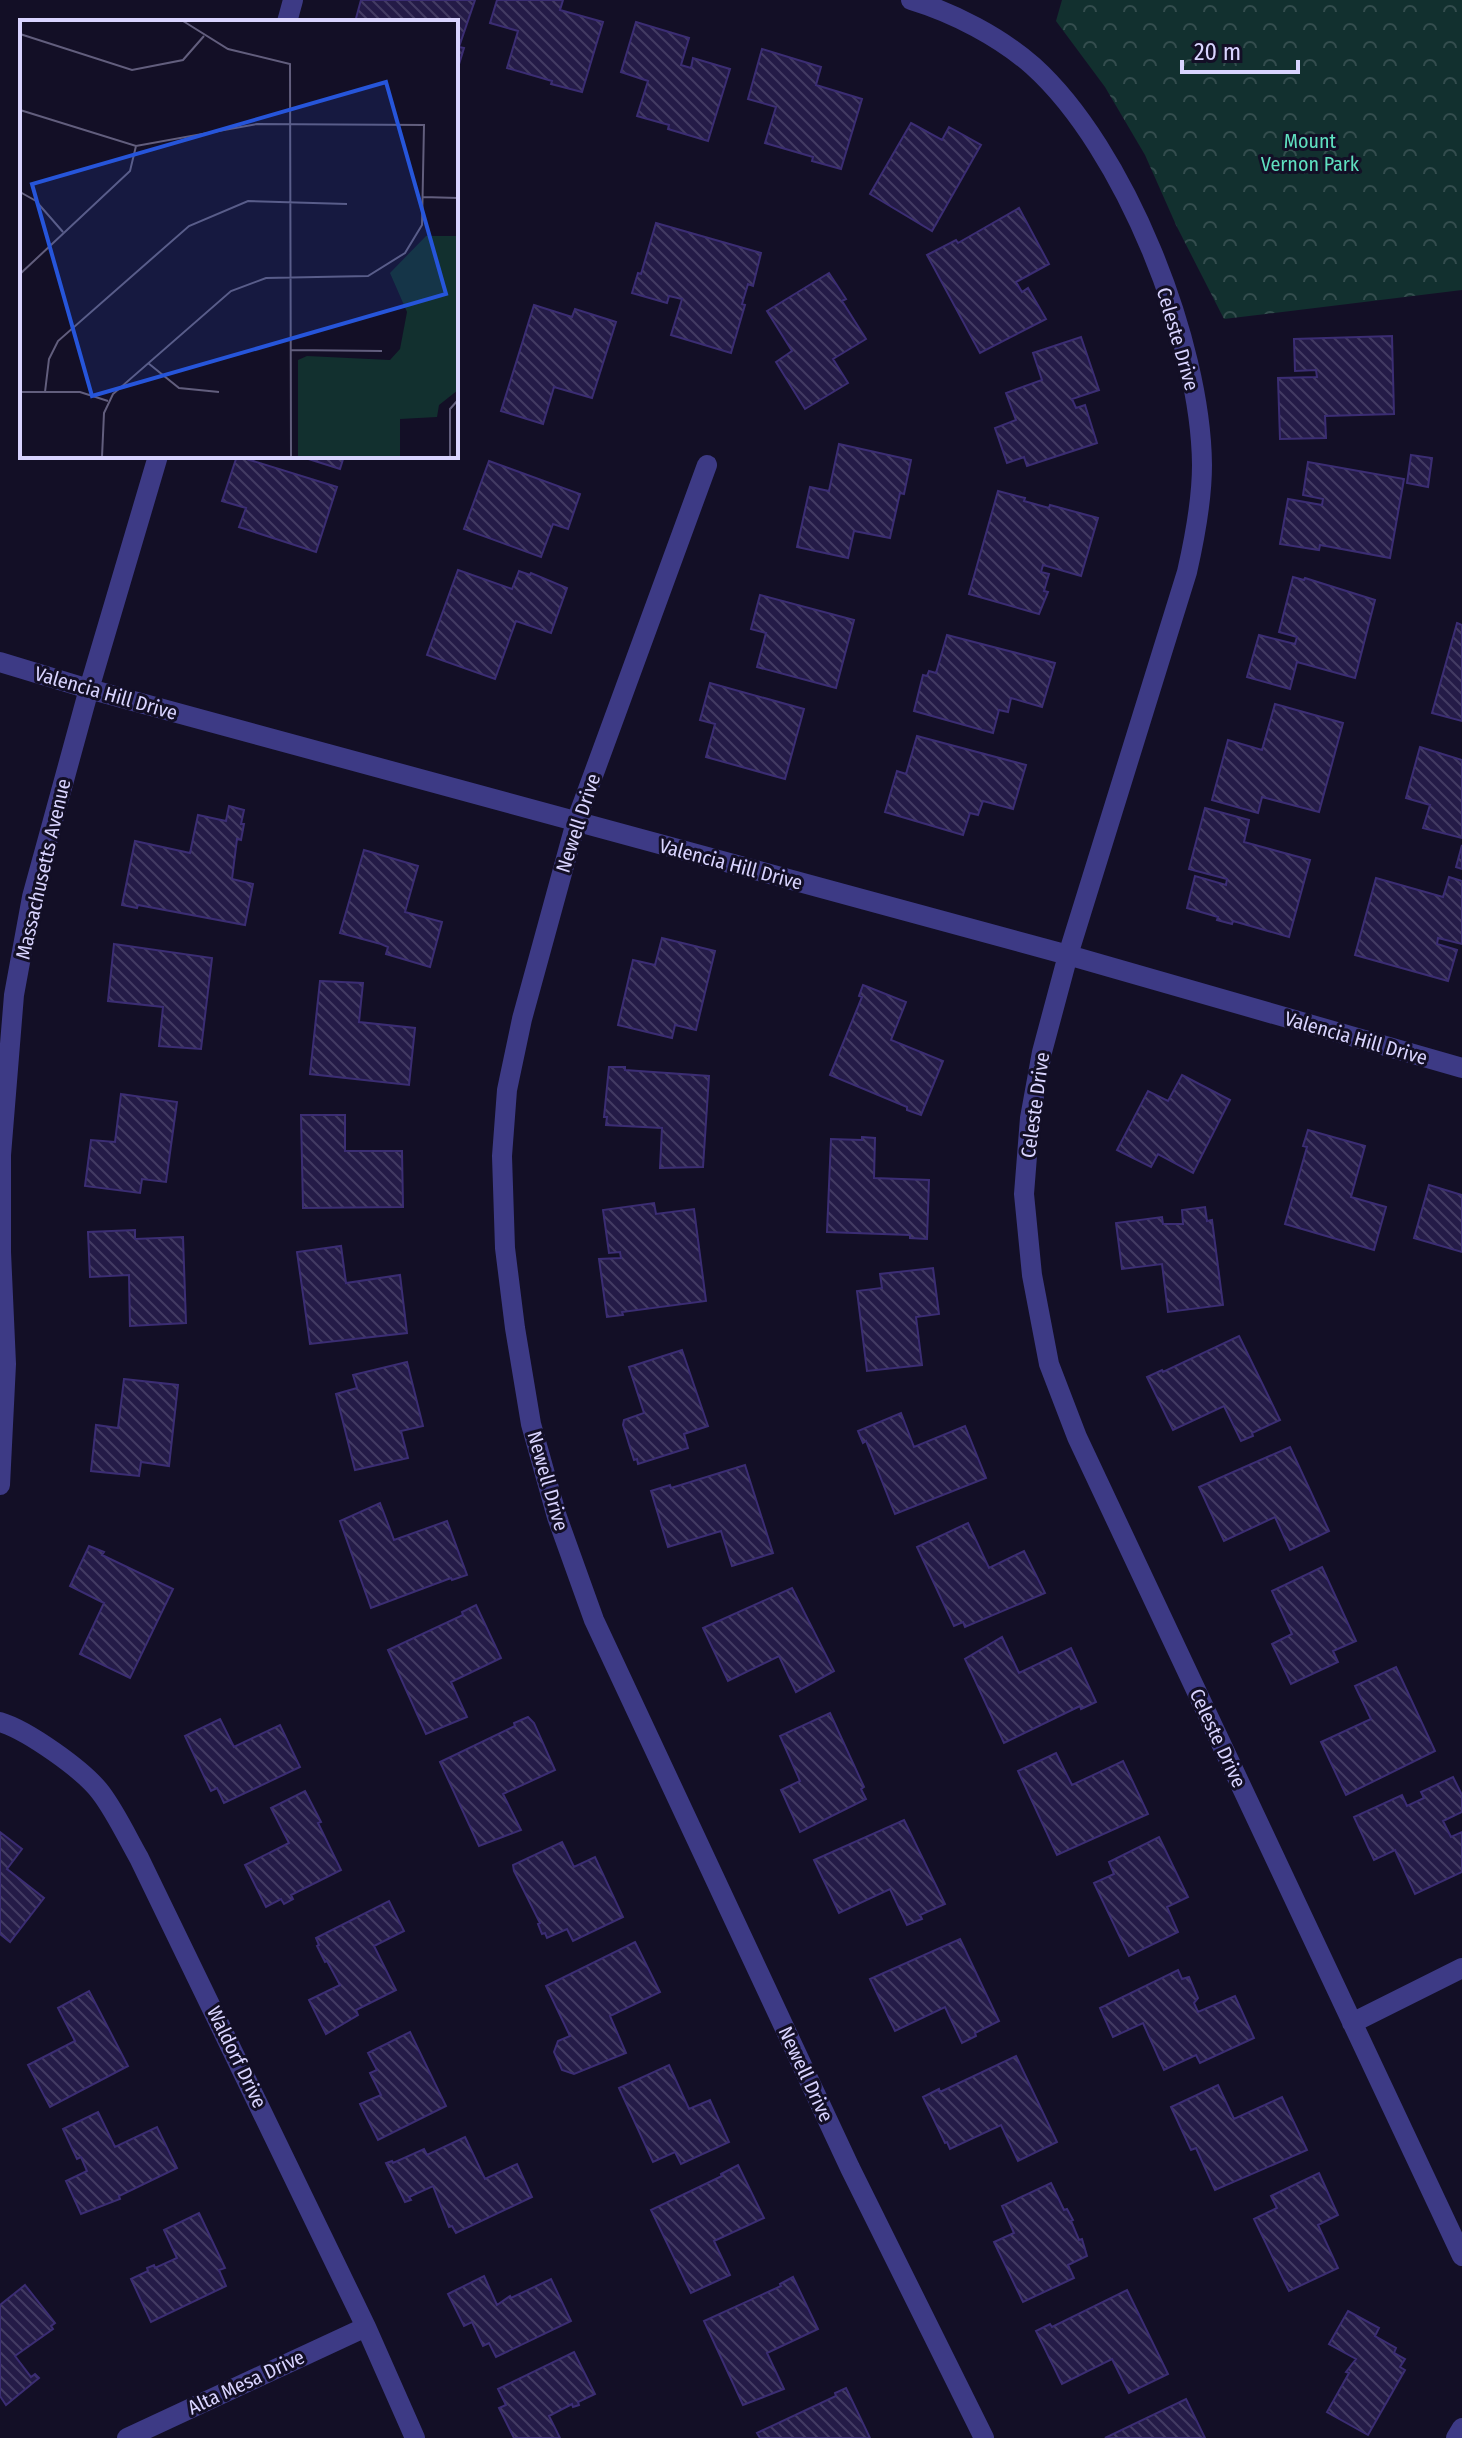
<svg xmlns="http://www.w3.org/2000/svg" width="1462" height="2438" font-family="'Fira Sans Condensed',sans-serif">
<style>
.park{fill:url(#park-crowns)}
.building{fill:url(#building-back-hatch);stroke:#3b2d73;stroke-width:2}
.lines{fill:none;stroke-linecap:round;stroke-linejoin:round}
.street{stroke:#3d3a85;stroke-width:20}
.labels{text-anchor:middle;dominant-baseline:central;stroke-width:6;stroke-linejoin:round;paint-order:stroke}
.park-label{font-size:20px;fill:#5fe0c0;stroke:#130f26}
.street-label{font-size:20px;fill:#d9d4ff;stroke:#130f26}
.inset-road{fill:none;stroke:#625e7d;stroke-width:2}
.view{fill:#2655da;fill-opacity:0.15;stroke:#2655da;stroke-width:4}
.inset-edge{fill:none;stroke:#d9d4ff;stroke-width:4}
</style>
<defs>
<pattern id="park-crowns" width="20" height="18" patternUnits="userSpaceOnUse" patternTransform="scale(2)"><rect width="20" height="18" fill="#12302f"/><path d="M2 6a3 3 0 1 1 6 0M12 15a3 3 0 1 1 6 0" fill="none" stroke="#344d4e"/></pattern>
<pattern id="building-back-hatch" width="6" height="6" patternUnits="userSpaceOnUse" patternTransform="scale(2)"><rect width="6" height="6" fill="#241b47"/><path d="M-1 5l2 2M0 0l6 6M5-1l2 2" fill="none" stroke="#433b63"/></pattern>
</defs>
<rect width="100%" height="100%" fill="#130f26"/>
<path class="park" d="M1062,0H1462V290L1224,319L1176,225L1145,155L1105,87L1056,21Z"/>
<path class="building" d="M361,0H475L459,47L464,48L456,74V22H355Z
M497,0H563L560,10L603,22L582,92L551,84L552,81L507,68L518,31L490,23Z
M636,22L689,38L681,65L691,68L693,58L730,69L708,141L668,129L669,125L637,116L648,81L621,72Z
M762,49L821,67L816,85L862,99L841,169L812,161L813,157L765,143L776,107L748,99Z
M911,123L942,140L949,127L981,145L932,231L870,194Z
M1019,208L1049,264L1016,282L1022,292L1028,288L1046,319L980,353L927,255L956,240L958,243Z
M656,223L761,253L753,286L748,284L742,304L745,305L731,353L671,335L682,299L669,296L667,303L632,293L638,273L641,274Z
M829,273L846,299L842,301L866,339L833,359L848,383L805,409L776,362L792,351L767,311Z
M534,305L572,317L575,309L616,322L592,398L554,387L543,424L501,411Z
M1392,336L1394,414L1325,416L1326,438L1280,439L1278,378L1317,377L1316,370L1295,371L1294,339Z
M1081,337L1099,390L1072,399L1076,408L1085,405L1097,443L1027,466L1024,457L1007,463L995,428L1016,420L1006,393L1042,380L1033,353Z
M839,444L911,460L904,494L900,493L890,538L854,531L848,558L797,547L810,487L829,491Z
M1411,455L1432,458L1428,487L1407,483Z
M237,456L337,487L316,552L239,527L246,508L222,501Z
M299,456H344L340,469Z
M489,461L580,494L568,529L553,524L541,557L464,529Z
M1308,462L1404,479L1390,558L1320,545L1319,550L1280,544L1288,499L1322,505L1323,499L1303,495Z
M998,491L1025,498L1024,501L1049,508L1050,505L1098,518L1081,576L1043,565L1041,572L1049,574L1044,591L1048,592L1039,614L969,594Z
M458,570L512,589L519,571L530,575L531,573L567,588L551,633L516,621L495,679L427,655Z
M1293,577L1304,580L1305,578L1375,600L1355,678L1297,662L1290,689L1247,677L1259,635L1295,644L1297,637L1279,632Z
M760,595L854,620L836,688L757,667L766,633L751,629Z
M1457,623L1462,625V721L1432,713Z
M947,635L1055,663L1042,707L1011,698L1008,712L999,710L993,733L914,711L923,675L927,676L929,671L936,673Z
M710,683L804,709L785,779L706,757L715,724L700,720Z
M1275,704L1343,723L1319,812L1262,797L1258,813L1212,800L1228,740L1262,750Z
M917,736L1026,765L1013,809L983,801L978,815L970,813L963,835L885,812L897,771L906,774Z
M1420,747L1462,760V838L1423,828L1430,805L1406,798Z
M229,806L244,810L241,824H244L241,840L237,839L232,879L253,884L245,925L138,905L137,908L122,905L135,841L190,853L198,815L226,821Z
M1205,808L1249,820L1244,842L1310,860L1289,937L1233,921L1232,924L1217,920L1218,917L1187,908L1195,876L1226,885L1227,879L1189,869Z
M1462,845V869L1456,867Z
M364,850L418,866L405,912L442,922L430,967L386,954L388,947L381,944L340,933Z
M1449,877L1462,881V944L1438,938L1437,944L1457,950L1448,981L1355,955L1376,878L1443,897Z
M662,938L715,951L696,1030L675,1025L672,1038L618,1025L633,960L655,965Z
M114,944L212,958L201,1049L159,1046L163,1007L108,1001Z
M320,981L363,983L359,1022L415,1028L409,1085L310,1074Z
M863,985L906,1002L891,1040L943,1061L921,1115L907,1110V1107L830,1075L862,997L859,996Z
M609,1067H625V1070L709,1076L703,1167L660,1168L662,1128L606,1125L607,1117H604Z
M1182,1075L1230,1100L1193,1173L1158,1154L1151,1167L1117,1150L1148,1091L1168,1101Z
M121,1094L177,1102L166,1182L142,1179L140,1193L85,1186L91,1140L115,1142Z
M301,1115H345V1151H402L403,1207L303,1208Z
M1308,1130L1365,1146L1351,1197L1386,1207L1374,1250L1285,1224L1307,1147L1303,1146Z
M862,1137L875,1138L874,1178L929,1180L927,1239L910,1238V1235L827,1232L831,1139L862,1140Z
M1429,1185L1462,1195V1252L1414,1238Z
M654,1203L656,1214L694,1209L706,1301L622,1312L623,1315L607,1317L599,1259L621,1258L620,1252L609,1253L603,1210Z
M1205,1207L1207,1221L1212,1220L1223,1305L1168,1312L1162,1264L1122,1269L1116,1223L1162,1217L1163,1224H1183L1182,1210Z
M135,1230V1239L183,1237L186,1323L130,1326L129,1275L90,1277L88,1232Z
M341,1246L346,1283L400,1275L407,1333L310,1344L297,1252Z
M933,1268L939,1314L916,1317L922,1365L867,1371L857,1291L882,1288L880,1274Z
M1239,1336L1280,1420L1252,1433L1253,1436L1241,1441L1224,1406L1173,1430L1147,1377L1162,1370L1163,1372Z
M682,1350L708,1426L684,1434L688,1448L638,1464L637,1459L634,1460L623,1425L624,1420L644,1413L629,1367Z
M407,1362L423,1426L401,1431L408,1458L355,1470L336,1394L357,1388L353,1375Z
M124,1379L178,1385L169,1466L141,1462L139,1476L91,1471L96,1425L118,1428Z
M901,1413L914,1447L965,1426L986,1478L895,1514L866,1441L863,1443L858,1431Z
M1290,1447L1329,1531L1290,1550L1275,1517L1224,1541L1199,1487Z
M745,1465L773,1553L732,1566L721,1531L668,1547L651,1491L670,1485L671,1488Z
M380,1503L394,1540L447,1521L467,1575L452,1580L451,1578L371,1608L340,1521Z
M968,1523L989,1568L1024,1551L1045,1593L965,1627L963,1622L954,1626L917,1547Z
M89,1546L104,1552L102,1555L173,1589L130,1678L80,1654L104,1603L70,1586Z
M1322,1567L1356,1641L1333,1651L1338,1662L1291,1684L1272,1644L1292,1634L1272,1591Z
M792,1588L834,1671L796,1692L779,1656L728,1681L703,1628Z
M476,1605L501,1658L451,1682L467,1717L426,1734L388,1650L463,1615L462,1612Z
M1002,1637L1019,1673L1071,1648L1096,1702L1081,1709L1080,1706L1004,1743L965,1659Z
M1396,1667L1435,1751L1346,1795L1321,1742L1371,1719L1355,1686Z
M830,1713L864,1787L861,1789L866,1799L800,1832L781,1790L800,1781L780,1736Z
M528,1717L534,1723L555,1770L503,1794L521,1830L479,1846L440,1762L515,1726L514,1723Z
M220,1719L234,1747L280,1725L300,1767L224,1803L217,1788L211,1791L185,1736Z
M1056,1753L1072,1785L1123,1761L1148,1814L1057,1855L1018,1771Z
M1453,1777L1462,1795V1812L1443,1821L1451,1837L1462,1832V1872L1415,1894L1395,1850L1374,1860L1354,1817L1402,1795L1407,1806L1424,1798L1421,1792Z
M305,1791L321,1822L318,1823L341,1870L291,1895L293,1899L284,1904L281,1899L266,1907L245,1865L289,1843L271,1808Z
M904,1820L945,1904L920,1915L922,1919L907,1925L890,1889L839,1913L814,1860Z
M0,1832L22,1849L7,1869L44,1898L10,1942L0,1934Z
M1159,1837L1188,1897L1167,1907L1178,1932L1129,1956L1094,1883L1114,1874L1109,1862Z
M562,1842L574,1867L595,1857L623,1917L573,1941L567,1929L547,1938L545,1933L542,1934L538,1924L540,1923L514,1871L513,1865Z
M389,1901L404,1931L374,1946L396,1990L356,2010L358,2015L326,2034L309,2000L340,1985L327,1961L325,1962L317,1946L319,1945L316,1938Z
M960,1939L999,2021L975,2033L976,2036L962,2043L945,2007L895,2031L870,1979Z
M635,1942L660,1992L610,2016L626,2053L574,2074L562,2070L554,2052L558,2041L570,2036L546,1986Z
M1178,1970L1182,1979L1189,1977L1198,1998L1194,2003L1198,2012L1235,1996L1254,2038L1200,2063L1196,2055L1164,2070L1143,2023L1113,2037L1100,2008Z
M89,1991L128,2066L50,2107L28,2065L75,2041L58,2008Z
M410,2032L446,2106L378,2140L360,2104L381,2095L370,2073L377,2070L368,2053Z
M1016,2056L1057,2142L1018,2161L1001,2125L950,2149L947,2142L945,2143L923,2097L939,2089L940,2092Z
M669,2065L689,2109L710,2100L729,2142L681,2164L675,2152L653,2162L619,2088Z
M1218,2085L1234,2119L1282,2097L1307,2150L1215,2190L1196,2148L1191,2150L1171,2107Z
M98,2112L115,2147L157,2127L177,2168L119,2196L120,2199L81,2214L66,2181L87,2171L81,2157L77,2159L63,2129Z
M465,2137L485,2179L517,2164L532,2197L456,2233L452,2226L449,2227L433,2186L409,2197L411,2200L405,2202L386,2163L392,2161L393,2163L424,2149L427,2155Z
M738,2165L764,2218L714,2241L730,2275L691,2293L651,2210L722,2176L721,2174Z
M1319,2173L1338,2215L1318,2225L1338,2268L1289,2291L1254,2219L1277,2208L1271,2196Z
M1051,2183L1064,2210L1067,2209L1073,2220L1071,2221L1079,2240L1082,2239L1087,2256L1068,2265L1074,2278L1023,2302L994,2242L1014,2233L1002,2206Z
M199,2213L225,2268L219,2270L226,2286L151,2322L131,2279L148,2271L147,2268L154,2265L155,2268L177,2258L164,2230Z
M484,2276L497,2305L510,2296L511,2298L551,2279L571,2321L496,2357L489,2343L483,2346L472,2322L464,2326L448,2294Z
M793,2277L818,2329L767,2353L784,2389L743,2405L704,2321L781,2286L780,2284Z
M25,2285L55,2323L51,2326L53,2329L15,2356L31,2377L35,2374L39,2378L6,2405L0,2396V2305Z
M1127,2290L1168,2374L1129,2393L1112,2359L1062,2384L1036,2331L1050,2324L1052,2327Z
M1348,2311L1379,2328L1375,2336L1396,2348L1394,2353L1405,2359L1400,2367L1405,2370L1368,2435L1327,2412L1349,2373L1346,2372L1356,2359L1329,2344Z
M574,2352L595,2394L578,2402L579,2405L573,2407L572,2404L549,2416L560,2438H514L499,2408L506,2405L498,2389Z
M846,2388L870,2438H760L757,2433L836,2396L835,2393Z
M1186,2399L1205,2438H1105Z"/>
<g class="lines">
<path class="street" d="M911,0C954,13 1000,37 1033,66C1125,149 1201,342 1202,465C1202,501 1195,537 1187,572L1068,955L1042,1052L1030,1118L1024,1194L1032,1275L1049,1364L1077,1437L1462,2256
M287,22L293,0
M707,465L576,822L522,1019L507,1090L502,1156L505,1248L515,1328L531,1424L557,1517L594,1620L850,2168L984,2438
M0,662L89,689L1068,955L1462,1068
M0,1485L6,1364L1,1252V1155L14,995L32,897L89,689L158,456
M0,1722C27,1730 84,1770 101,1793C116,1813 127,1837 139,1858L366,2327L415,2438
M1352,2023L1462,1968
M127,2438L366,2327
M1456,2438L1462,2428"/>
</g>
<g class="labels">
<g class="park-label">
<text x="1310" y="141">Mount<tspan x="1310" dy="23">Vernon Park</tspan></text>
</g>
<g class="street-label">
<text transform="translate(1178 339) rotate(74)">Celeste Drive</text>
<text transform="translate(106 693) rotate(16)">Valencia Hill Drive</text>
<text transform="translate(578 823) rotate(-72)">Newell Drive</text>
<text transform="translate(731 864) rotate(15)">Valencia Hill Drive</text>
<text transform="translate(43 869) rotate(-77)">Massachusetts Avenue</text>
<text transform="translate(1356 1038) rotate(16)">Valencia Hill Drive</text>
<text transform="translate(1035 1105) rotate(-82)">Celeste Drive</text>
<text transform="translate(548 1481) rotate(74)">Newell Drive</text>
<text transform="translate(1218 1738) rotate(65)">Celeste Drive</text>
<text transform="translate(237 2057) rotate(64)">Waldorf Drive</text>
<text transform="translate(806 2074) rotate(65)">Newell Drive</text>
<text transform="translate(246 2382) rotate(-25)">Alta Mesa Drive</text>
</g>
</g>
<g transform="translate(20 20)">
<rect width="438" height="438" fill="#130f26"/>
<path d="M406,216H438V370L419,385L417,397L380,399V437H278V340L287,336L370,340L380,329L387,292L370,253Z" fill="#12302f"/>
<path class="inset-road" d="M163,1L208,29L270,44L271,437M0,14L112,50L163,40L184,16M0,90L116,126L237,104L404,105L402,205L385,233L348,256L246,258L211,271L93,374L84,393L82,437M0,172L16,181L43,212M403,177L438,178M0,254L110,151L116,126M271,330L362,331M128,343L159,368L199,372M0,372H60L88,381M25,372L29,339L38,321L169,206L228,181L327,184M430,437V389L438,380"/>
<path class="view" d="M366,62L426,274L72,376L12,164Z"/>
<rect width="438" height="438" class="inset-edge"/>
</g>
<path d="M1182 60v12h116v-12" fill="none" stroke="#d9d4ff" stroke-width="4"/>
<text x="1194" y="60" font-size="24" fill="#d9d4ff" stroke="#130f26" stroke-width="6" paint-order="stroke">20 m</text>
</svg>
